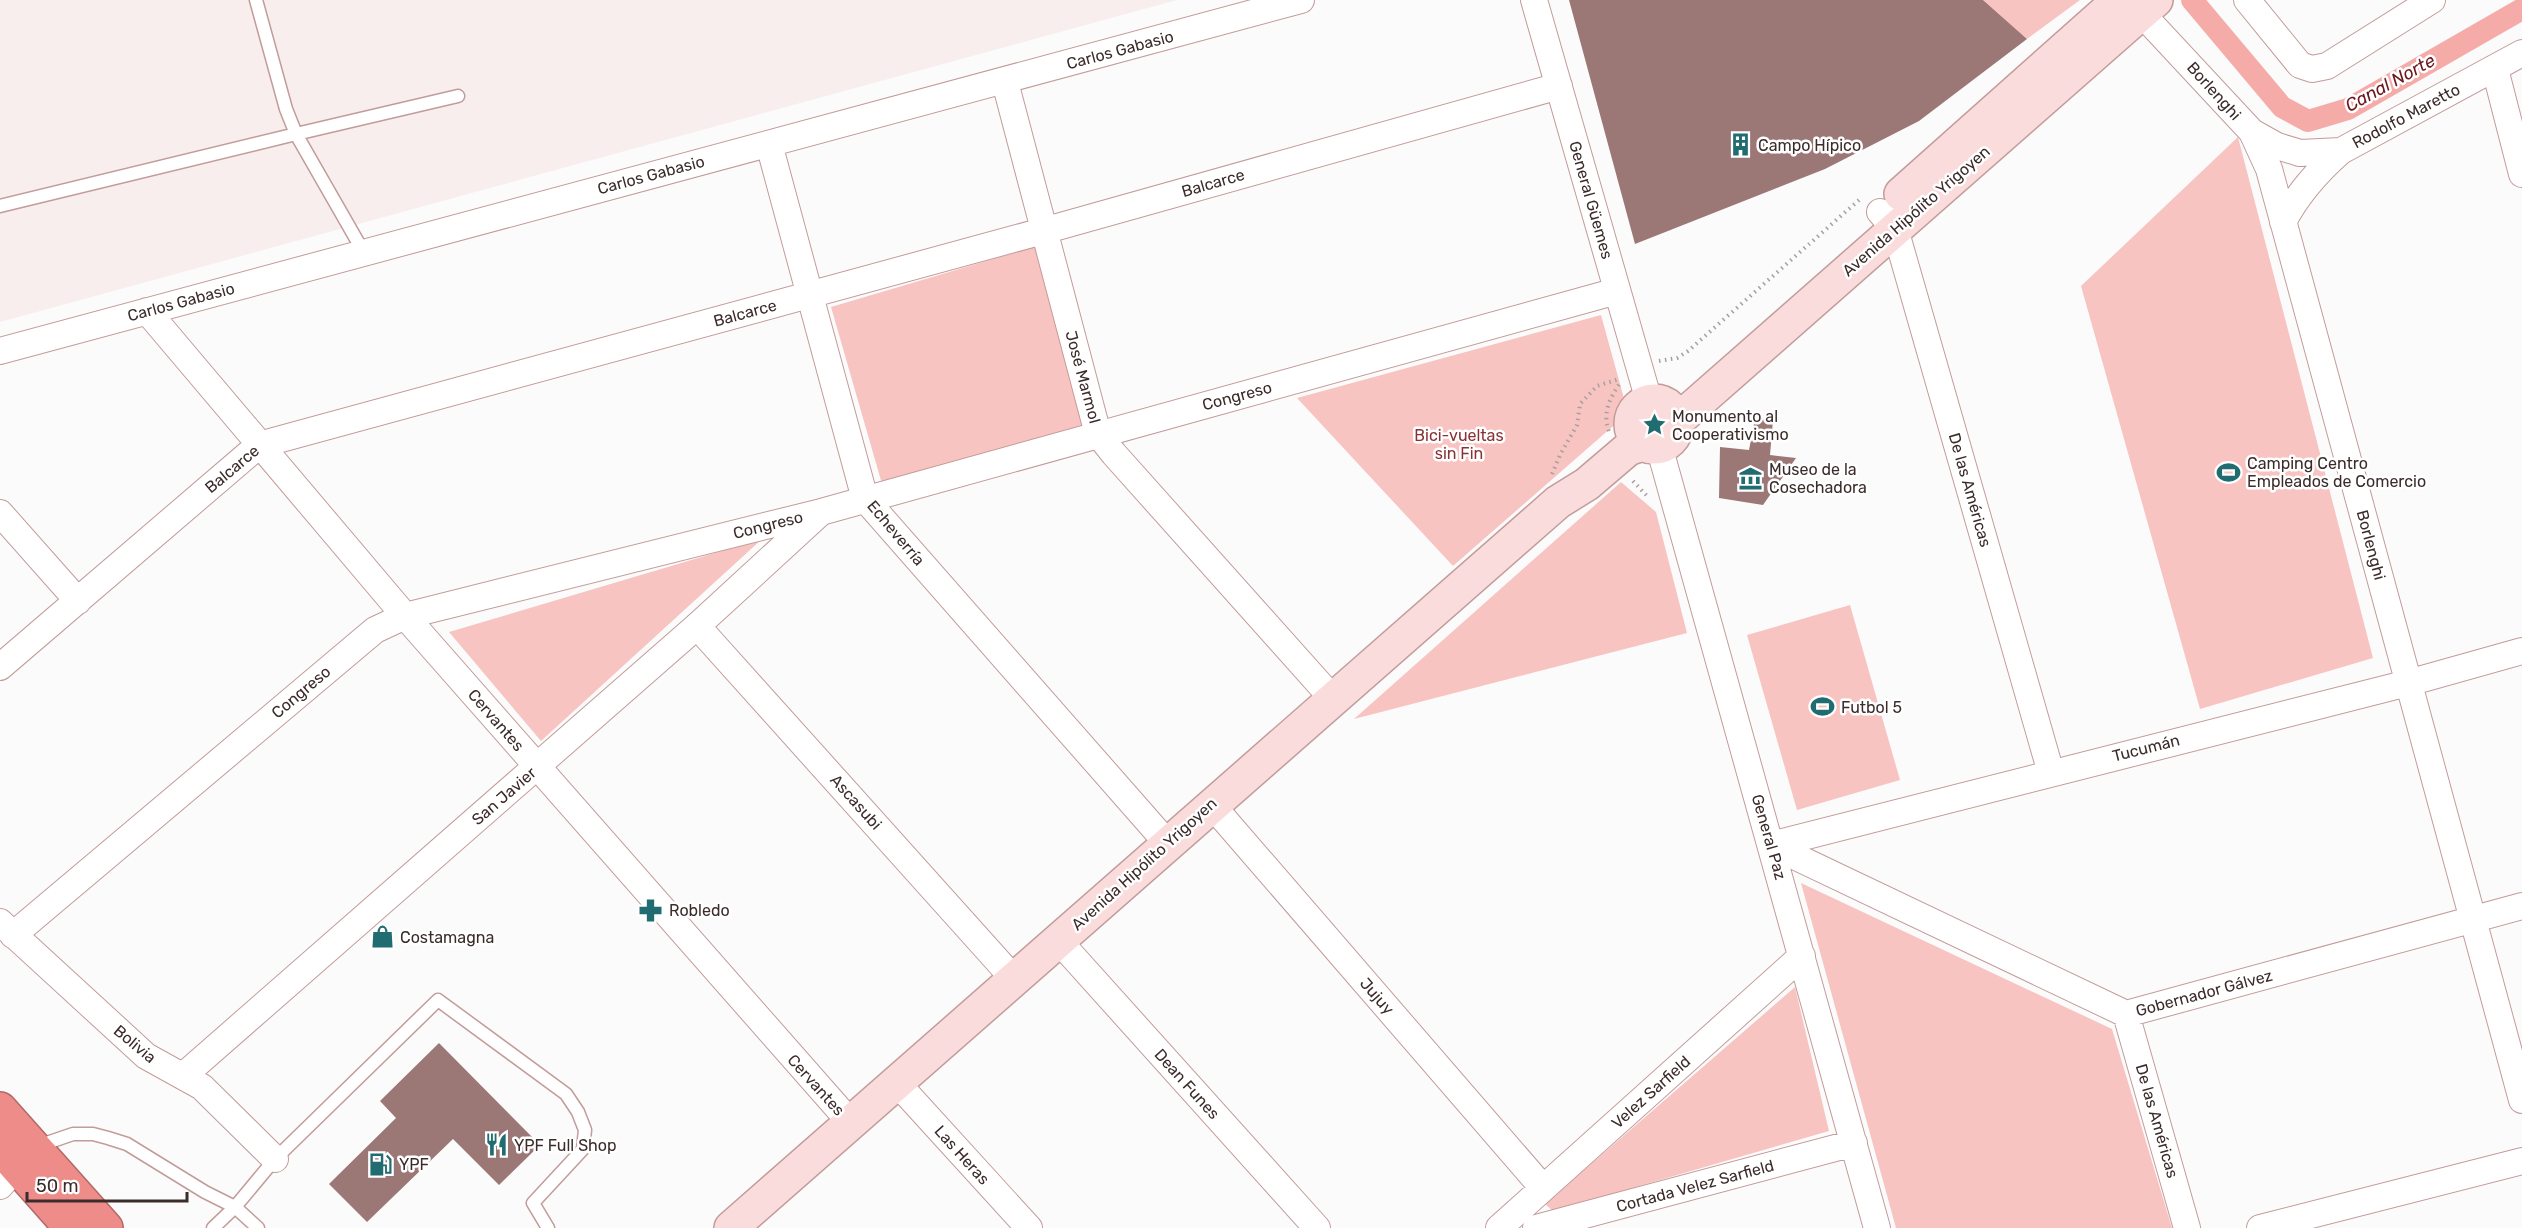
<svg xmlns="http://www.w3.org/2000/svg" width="2522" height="1228" font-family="Rubik,sans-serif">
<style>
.built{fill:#f8eeed}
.green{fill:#f8c4c1}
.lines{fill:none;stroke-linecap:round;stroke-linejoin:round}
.canal{stroke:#f5aba8;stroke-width:22}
.building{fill:#9b7776}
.lane-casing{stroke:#c29c9a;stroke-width:15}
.street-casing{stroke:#c29c9a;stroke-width:28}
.secondary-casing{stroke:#c29c9a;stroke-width:36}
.highway-casing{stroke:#af6a69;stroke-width:36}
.path{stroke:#a6a09f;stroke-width:4;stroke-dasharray:1.5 4.5;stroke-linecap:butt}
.lane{stroke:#fff;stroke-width:12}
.street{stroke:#fff;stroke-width:26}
.secondary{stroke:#fadcdc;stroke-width:33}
.highway{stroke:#ee8c8a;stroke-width:33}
.labels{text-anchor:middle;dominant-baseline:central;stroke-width:5;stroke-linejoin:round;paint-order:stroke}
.street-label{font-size:16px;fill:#3b2c2b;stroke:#fff}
.poi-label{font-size:16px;fill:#3b2c2b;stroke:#fff;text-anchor:start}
.park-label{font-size:16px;fill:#873234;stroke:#fff}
.water-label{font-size:18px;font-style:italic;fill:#6c171e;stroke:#fff}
</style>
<rect width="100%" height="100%" fill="#fbfbfb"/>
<path class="built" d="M0,0H1177L0,322Z"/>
<path class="green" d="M1983,0H2080L2027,39Z
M2238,137L2373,658L2200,709L2081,286Z
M1037,246L1089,424L882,484L831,307Z
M1601,315L1628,413L1453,566L1297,398Z
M1621,482L1656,512L1687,633L1354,719Z
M762,539L541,741L449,632Z
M1850,605L1900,780L1797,810L1747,635Z
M1801,883L2112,1029L2172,1228H1896Z
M1795,987L1829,1131L1553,1211L1545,1204Z"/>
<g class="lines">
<path class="canal" d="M2192,0L2282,107L2308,121L2348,109L2522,9"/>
</g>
<path class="building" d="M1569,0H1983L2027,39L1919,121L1825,169L1635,244Z
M1755,419L1773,420L1770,455L1796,458L1763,505L1719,498L1720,447L1749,450Z
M439,1043L540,1145L499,1185L453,1139L367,1222L329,1184L396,1118L380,1101Z"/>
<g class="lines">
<defs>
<path id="lane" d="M256,0L286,109L296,134L458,96
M0,206L296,134L363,251
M38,1146L73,1134H93L108,1138L127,1144L205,1192L235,1207L213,1228
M258,1228L235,1207L275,1159L438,1000L566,1094L578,1112L585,1130L583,1149L533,1203L548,1228"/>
<path id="street" d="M1534,0L1649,401
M2129,0L2252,132L2269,169L2522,1100
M2247,0L2300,65L2312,69L2327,66L2432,0
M2495,69L2522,174
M1005,82L1098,434L1114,454L1333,699
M2252,132L2277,146L2300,153L2341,151L2522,53
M769,144L865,499L1168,844
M1880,212L1895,229L2051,773
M2283,222C2298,193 2317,172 2341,151
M147,311L405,616L851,1123
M0,351L1301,0
M1659,446L1877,1228
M0,513L78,601
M697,626L1014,979
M0,667L259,445L1043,231L1559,86
M1211,804L1543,1188
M1771,845L2126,1014L2522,906
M1771,845L2408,683L2522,651
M0,922L146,1056L202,1087L275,1159
M13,935L375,630L405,616L821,512L1617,291
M1058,940L1317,1228
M2126,1014L2187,1228
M183,1076L697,626L819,514
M896,1082L1029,1228
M0,1186L17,1167
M1499,1228L1802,956
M1536,1228L1854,1143
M2260,1228L2522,1161"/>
<path id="secondary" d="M1901,194L2119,0
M1631 424a23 23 0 1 1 46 0a23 23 0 1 1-46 0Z
M1677,421L2156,0
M731,1228L1558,502L1587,484L1628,449L1642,444"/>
<path id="highway" d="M0,1109L106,1228
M0,1148L71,1228"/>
</defs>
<use href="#lane" class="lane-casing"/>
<use href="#street" class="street-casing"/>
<use href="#secondary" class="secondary-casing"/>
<use href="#highway" class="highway-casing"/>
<path class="path" d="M1659,361L1677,358L1688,351L1859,200
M1609,431C1602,413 1610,398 1620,383
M1552,474L1560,455L1577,425L1580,404L1597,386L1619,379
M1633,481L1648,497"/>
<use href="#lane" class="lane"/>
<use href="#street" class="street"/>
<use href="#secondary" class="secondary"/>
<use href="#highway" class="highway"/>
</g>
<defs>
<symbol id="building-bare" viewBox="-9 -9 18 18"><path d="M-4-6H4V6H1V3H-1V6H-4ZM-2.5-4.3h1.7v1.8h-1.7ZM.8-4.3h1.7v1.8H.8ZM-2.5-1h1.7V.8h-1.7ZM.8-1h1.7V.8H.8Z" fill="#206c71" stroke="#fff" stroke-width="2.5" paint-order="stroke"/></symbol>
<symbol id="sight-bare" viewBox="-9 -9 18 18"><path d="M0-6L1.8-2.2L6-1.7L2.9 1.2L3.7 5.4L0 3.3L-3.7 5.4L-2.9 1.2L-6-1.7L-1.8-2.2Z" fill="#206c71" stroke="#fff" stroke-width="2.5" paint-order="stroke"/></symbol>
<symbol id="stadium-bare" viewBox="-9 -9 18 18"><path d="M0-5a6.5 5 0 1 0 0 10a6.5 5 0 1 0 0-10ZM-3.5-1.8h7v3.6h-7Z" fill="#206c71" stroke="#fff" stroke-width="2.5" paint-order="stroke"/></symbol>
<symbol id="museum-bare" viewBox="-9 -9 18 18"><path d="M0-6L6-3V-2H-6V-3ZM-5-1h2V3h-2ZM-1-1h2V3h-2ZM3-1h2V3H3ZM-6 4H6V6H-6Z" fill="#206c71" stroke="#fff" stroke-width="2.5" paint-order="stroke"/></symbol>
<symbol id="pharmacy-bare" viewBox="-9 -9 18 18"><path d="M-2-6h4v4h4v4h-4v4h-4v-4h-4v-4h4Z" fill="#206c71" stroke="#fff" stroke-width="2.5" paint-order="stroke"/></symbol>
<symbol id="shop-bare" viewBox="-9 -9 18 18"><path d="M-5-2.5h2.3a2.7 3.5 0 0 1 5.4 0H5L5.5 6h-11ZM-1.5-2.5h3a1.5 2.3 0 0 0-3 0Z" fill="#206c71" stroke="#fff" stroke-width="2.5" paint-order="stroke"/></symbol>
<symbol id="restaurant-bare" viewBox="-9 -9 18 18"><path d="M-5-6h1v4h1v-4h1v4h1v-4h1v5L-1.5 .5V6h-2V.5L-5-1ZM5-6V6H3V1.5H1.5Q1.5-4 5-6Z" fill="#206c71" stroke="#fff" stroke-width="2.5" paint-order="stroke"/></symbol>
<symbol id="fuel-bare" viewBox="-9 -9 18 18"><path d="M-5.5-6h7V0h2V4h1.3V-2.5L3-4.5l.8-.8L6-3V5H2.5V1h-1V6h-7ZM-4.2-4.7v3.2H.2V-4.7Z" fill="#206c71" stroke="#fff" stroke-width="2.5" paint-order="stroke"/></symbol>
</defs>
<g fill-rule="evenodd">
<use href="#building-bare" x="1724" y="128" width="33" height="33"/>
<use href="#sight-bare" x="1638" y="408" width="33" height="33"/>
<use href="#stadium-bare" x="2212" y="456" width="33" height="33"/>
<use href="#museum-bare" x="1734" y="462" width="33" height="33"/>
<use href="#stadium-bare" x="1806" y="690" width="33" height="33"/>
<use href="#pharmacy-bare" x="634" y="894" width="33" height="33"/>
<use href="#shop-bare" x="366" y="920" width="33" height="33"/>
<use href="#restaurant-bare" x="480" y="1128" width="33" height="33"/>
<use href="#fuel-bare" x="364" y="1148" width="33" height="33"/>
</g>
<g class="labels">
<g class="street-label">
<text transform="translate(1120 50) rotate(-15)">Carlos Gabasio</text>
<text transform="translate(2214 91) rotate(48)">Borlenghi</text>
<text transform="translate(2406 116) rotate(-28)">Rodolfo Maretto</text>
<text transform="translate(651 175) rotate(-15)">Carlos Gabasio</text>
<text transform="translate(1213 183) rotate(-16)">Balcarce</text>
<text transform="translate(1591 200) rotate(74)">General Güemes</text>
<text transform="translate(1916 211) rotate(-41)">Avenida Hipólito Yrigoyen</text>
<text transform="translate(181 302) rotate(-15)">Carlos Gabasio</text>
<text transform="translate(745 313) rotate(-15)">Balcarce</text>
<text transform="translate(1083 377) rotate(75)">José Marmol</text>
<text transform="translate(1237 396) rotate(-15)">Congreso</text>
<text transform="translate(232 469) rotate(-40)">Balcarce</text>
<text transform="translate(1970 490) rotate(74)">De las Américas</text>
<text transform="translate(768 525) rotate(-14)">Congreso</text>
<text transform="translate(896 533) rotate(50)">Echeverría</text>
<text transform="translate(2371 545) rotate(75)">Borlenghi</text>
<text transform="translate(301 692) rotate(-40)">Congreso</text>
<text transform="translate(496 720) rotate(49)">Cervantes</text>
<text transform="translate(2146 748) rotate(-14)">Tucumán</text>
<text transform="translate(504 796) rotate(-41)">San Javier</text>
<text transform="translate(856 802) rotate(48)">Ascasubi</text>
<text transform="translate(1769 837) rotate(74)">General Paz</text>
<text transform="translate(1144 864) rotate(-42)">Avenida Hipólito Yrigoyen</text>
<text transform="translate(2204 993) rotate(-15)">Gobernador Gálvez</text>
<text transform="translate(1377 996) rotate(49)">Jujuy</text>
<text transform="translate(135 1044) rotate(40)">Bolivia</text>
<text transform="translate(1187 1084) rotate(48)">Dean Funes</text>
<text transform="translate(816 1085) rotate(48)">Cervantes</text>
<text transform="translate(1651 1092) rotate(-42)">Velez Sarfield</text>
<text transform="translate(2157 1121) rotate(74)">De las Américas</text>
<text transform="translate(962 1155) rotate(48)">Las Heras</text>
<text transform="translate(1695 1186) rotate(-15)">Cortada Velez Sarfield</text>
</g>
<g class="poi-label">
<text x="1758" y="145">Campo Hípico</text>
<text x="1672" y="416">Monumento al<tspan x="1672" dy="18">Cooperativismo</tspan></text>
<text x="2247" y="463">Camping Centro<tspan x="2247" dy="18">Empleados de Comercio</tspan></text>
<text x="1769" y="469">Museo de la<tspan x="1769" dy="18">Cosechadora</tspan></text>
<text x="1841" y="707">Futbol 5</text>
<text x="669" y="910">Robledo</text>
<text x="400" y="937">Costamagna</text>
<text x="514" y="1145">YPF Full Shop</text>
<text x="399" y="1164">YPF</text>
</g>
<g class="park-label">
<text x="1459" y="435">Bici-vueltas<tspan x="1459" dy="18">sin Fin</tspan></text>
</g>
<g class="water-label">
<text transform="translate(2390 83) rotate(-29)">Canal Norte</text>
</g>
</g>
<path d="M27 1192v9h160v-9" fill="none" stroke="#3b2c2b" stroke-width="3"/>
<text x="36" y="1192" font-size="18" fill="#3b2c2b" stroke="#ffffff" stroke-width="4.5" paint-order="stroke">50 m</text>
</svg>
